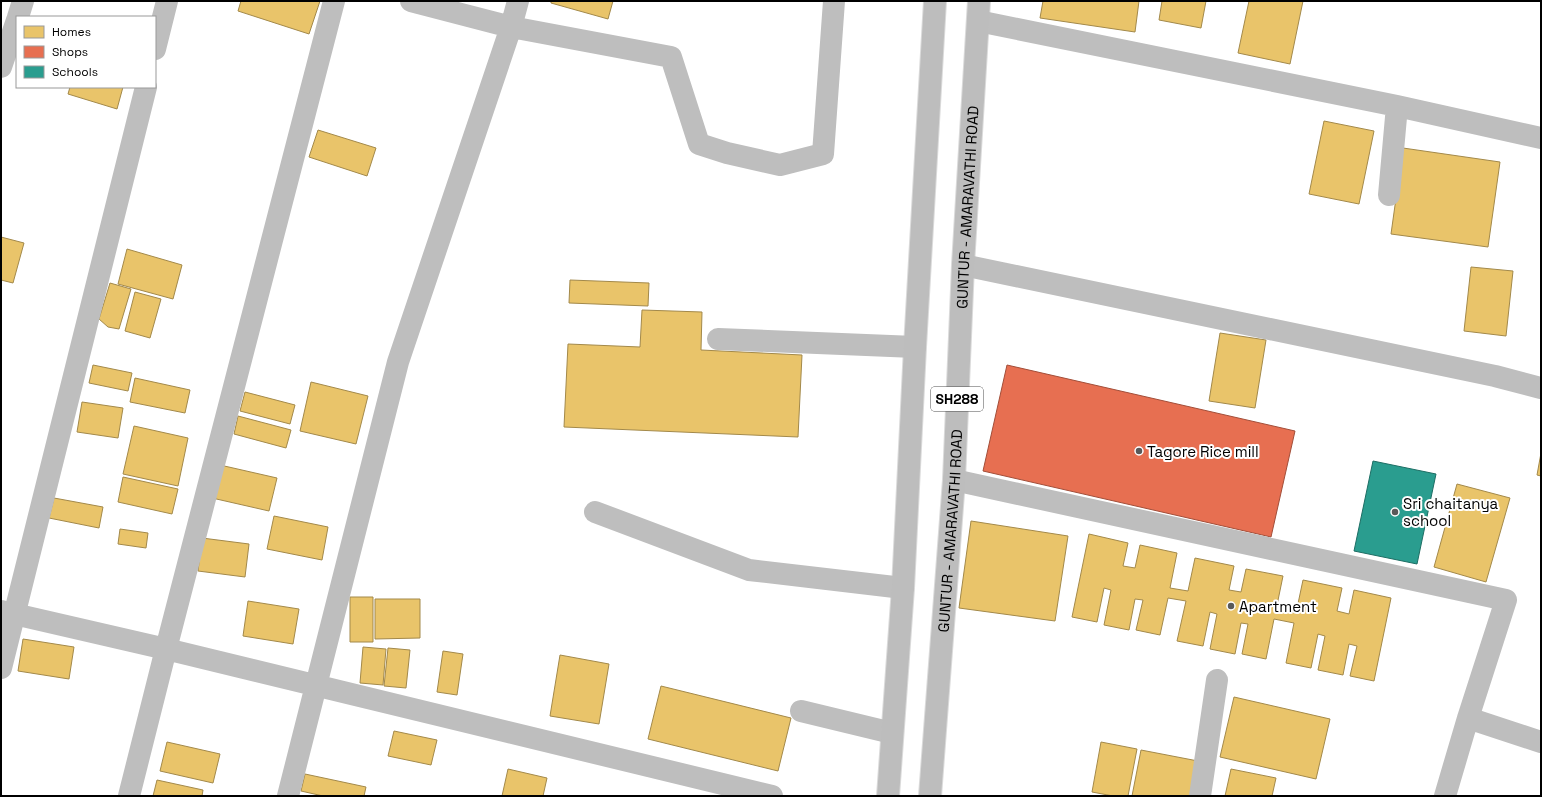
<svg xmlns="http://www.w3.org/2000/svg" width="1542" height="797" font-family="'Space Grotesk',sans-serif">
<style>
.homes{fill:#e9c46a;stroke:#a3894a}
.shops{fill:#e76f51;stroke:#a24e39}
.schools{fill:#2a9d8f;stroke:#1d6e64}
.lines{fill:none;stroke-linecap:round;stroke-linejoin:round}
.primary-casing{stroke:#dbdbdb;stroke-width:24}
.street{stroke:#bebebe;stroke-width:22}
.primary{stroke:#bdbdbd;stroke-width:22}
.poi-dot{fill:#595959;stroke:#fff;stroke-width:1.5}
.labels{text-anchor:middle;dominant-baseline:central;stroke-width:4;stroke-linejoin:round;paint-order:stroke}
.shield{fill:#fff;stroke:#4c4c4c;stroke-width:1}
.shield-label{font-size:14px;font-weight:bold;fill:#000}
.street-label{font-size:15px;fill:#000;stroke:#fff}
.poi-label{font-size:15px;fill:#000;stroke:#fff;text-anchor:start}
</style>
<rect width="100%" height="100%" fill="#fff"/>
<path class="homes" d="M241,1H320L309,34L238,11Z
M551,1H613L608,19L551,3Z
M1043,1H1139L1135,32L1040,18Z
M1162,1H1206L1201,28L1159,20Z
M1249,1H1303L1290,64L1238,53Z
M70,87H123L117,109L68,94Z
M1324,121L1374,131L1359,204L1309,194Z
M318,130L376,148L367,176L309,157Z
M1403,148L1500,162L1488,247L1391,234Z
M1,237L24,243L13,283L1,280Z
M127,249L182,265L173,299L118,284Z
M1471,267L1513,271L1506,336L1464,331Z
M570,280L649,283L648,306L569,303Z
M110,283L131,289L119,329L108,327L99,319Z
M135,292L161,299L150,338L125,331Z
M642,310L702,312L701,350L802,355L798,437L564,427L568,344L640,347Z
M1220,333L1266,340L1255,408L1209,401Z
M93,365L132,373L128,391L89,383Z
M135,378L190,390L185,413L130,402Z
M311,382L368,396L356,444L300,431Z
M245,392L295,405L290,424L240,411Z
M82,402L123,408L118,438L77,432Z
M238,416L291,430L286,448L234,434Z
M134,426L188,438L178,486L123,474Z
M1541,453V476L1537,475Z
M220,465L277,478L269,511L212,498Z
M123,477L178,489L172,514L118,502Z
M1457,484L1510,498L1486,582L1434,567Z
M54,498L103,507L99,528L49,518Z
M274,516L328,527L322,560L267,549Z
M971,521L1068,536L1055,621L959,608Z
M120,529L148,533L146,548L118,544Z
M1089,534L1128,543L1123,566L1135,568L1140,545L1177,553L1170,588L1188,591L1195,558L1234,566L1229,590L1241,592L1246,569L1283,576L1276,610L1296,613L1303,580L1342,588L1337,611L1349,614L1354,590L1391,598L1374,681L1350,676L1357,646L1349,644L1343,675L1318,670L1325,636L1318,634L1311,668L1286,663L1294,623L1274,619L1266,659L1242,654L1248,624L1241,623L1235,654L1210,649L1217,614L1210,612L1203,646L1177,641L1186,601L1168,598L1160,635L1136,630L1143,600L1135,599L1129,630L1104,625L1111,590L1104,588L1097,622L1072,617Z
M202,538L249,544L245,577L198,571Z
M350,597H373V642H350Z
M375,599H420V638L375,639Z
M248,601L299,609L293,644L243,636Z
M23,639L74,647L69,679L18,671Z
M363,647L386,649L383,685L360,683Z
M388,648L410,650L406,688L384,686Z
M443,651L463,654L457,695L437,692Z
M560,655L609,664L599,724L550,716Z
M661,686L791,718L778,771L648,739Z
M1234,697L1330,719L1316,779L1220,757Z
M394,731L437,740L431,765L388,756Z
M167,742L220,754L213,783L160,771Z
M1101,742L1137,749L1128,796H1113L1092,792Z
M1141,750L1198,761L1191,796H1132Z
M508,769L547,778L543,796H502Z
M1231,769L1276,778L1272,796H1225Z
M305,774L366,787L364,796H323L301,791Z
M157,780L203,790L202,796H153Z"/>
<path class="shops" d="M1007,365L1295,431L1271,537L983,471Z"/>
<path class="schools" d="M1373,461L1436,474L1417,564L1354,551Z"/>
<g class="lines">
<defs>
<g id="primary">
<path d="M888,796L903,588L915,347L935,1"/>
<path id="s1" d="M930,796L954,480L963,265L979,1"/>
</g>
</defs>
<use href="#primary" class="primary-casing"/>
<path class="street" d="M518,1L511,27L671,57L699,144L727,153L780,165L823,154L834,1
M18,17L23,1
M978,21L1397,106L1541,138
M155,49L167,1
M1,67L17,20
M1389,195L1397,106
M963,265L1495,376L1541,388
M718,339L915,347
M954,480L1506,600L1468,718L1445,796
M595,512L749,570L903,588
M1,611L166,649L772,796
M1,668L146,87
M801,711L892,733
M1468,718L1541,742
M129,796L166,649L334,1
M288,796L398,362L511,27L411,1
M1200,796L1217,680"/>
<use href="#primary" class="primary"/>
</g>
<g class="poi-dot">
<circle cx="1139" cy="451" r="4"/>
<circle cx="1395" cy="512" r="4"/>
<circle cx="1231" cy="606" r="4"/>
</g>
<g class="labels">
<rect class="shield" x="931" y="387" width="52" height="24" rx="3"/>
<g class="shield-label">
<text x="957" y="399">SH288</text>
</g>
<g class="street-label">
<text stroke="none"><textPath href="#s1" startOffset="590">GUNTUR - AMARAVATHI ROAD</textPath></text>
<text stroke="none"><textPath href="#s1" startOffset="266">GUNTUR - AMARAVATHI ROAD</textPath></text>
</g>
<g class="poi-label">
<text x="1147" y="451">Tagore Rice mill</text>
<text x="1403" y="503">Sri chaitanya<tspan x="1403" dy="17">school</tspan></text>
<text x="1239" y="606">Apartment</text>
</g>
</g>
<rect width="1542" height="797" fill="none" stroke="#000000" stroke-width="4"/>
<rect x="16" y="16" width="140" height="72" fill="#ffffff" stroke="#999999"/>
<rect x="24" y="26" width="20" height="12" fill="#e9c46a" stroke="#999999"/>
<text x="52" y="36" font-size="12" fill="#000000">Homes</text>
<rect x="24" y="46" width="20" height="12" fill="#e76f51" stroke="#999999"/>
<text x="52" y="56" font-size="12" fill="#000000">Shops</text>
<rect x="24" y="66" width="20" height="12" fill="#2a9d8f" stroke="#999999"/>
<text x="52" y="76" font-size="12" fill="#000000">Schools</text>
</svg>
